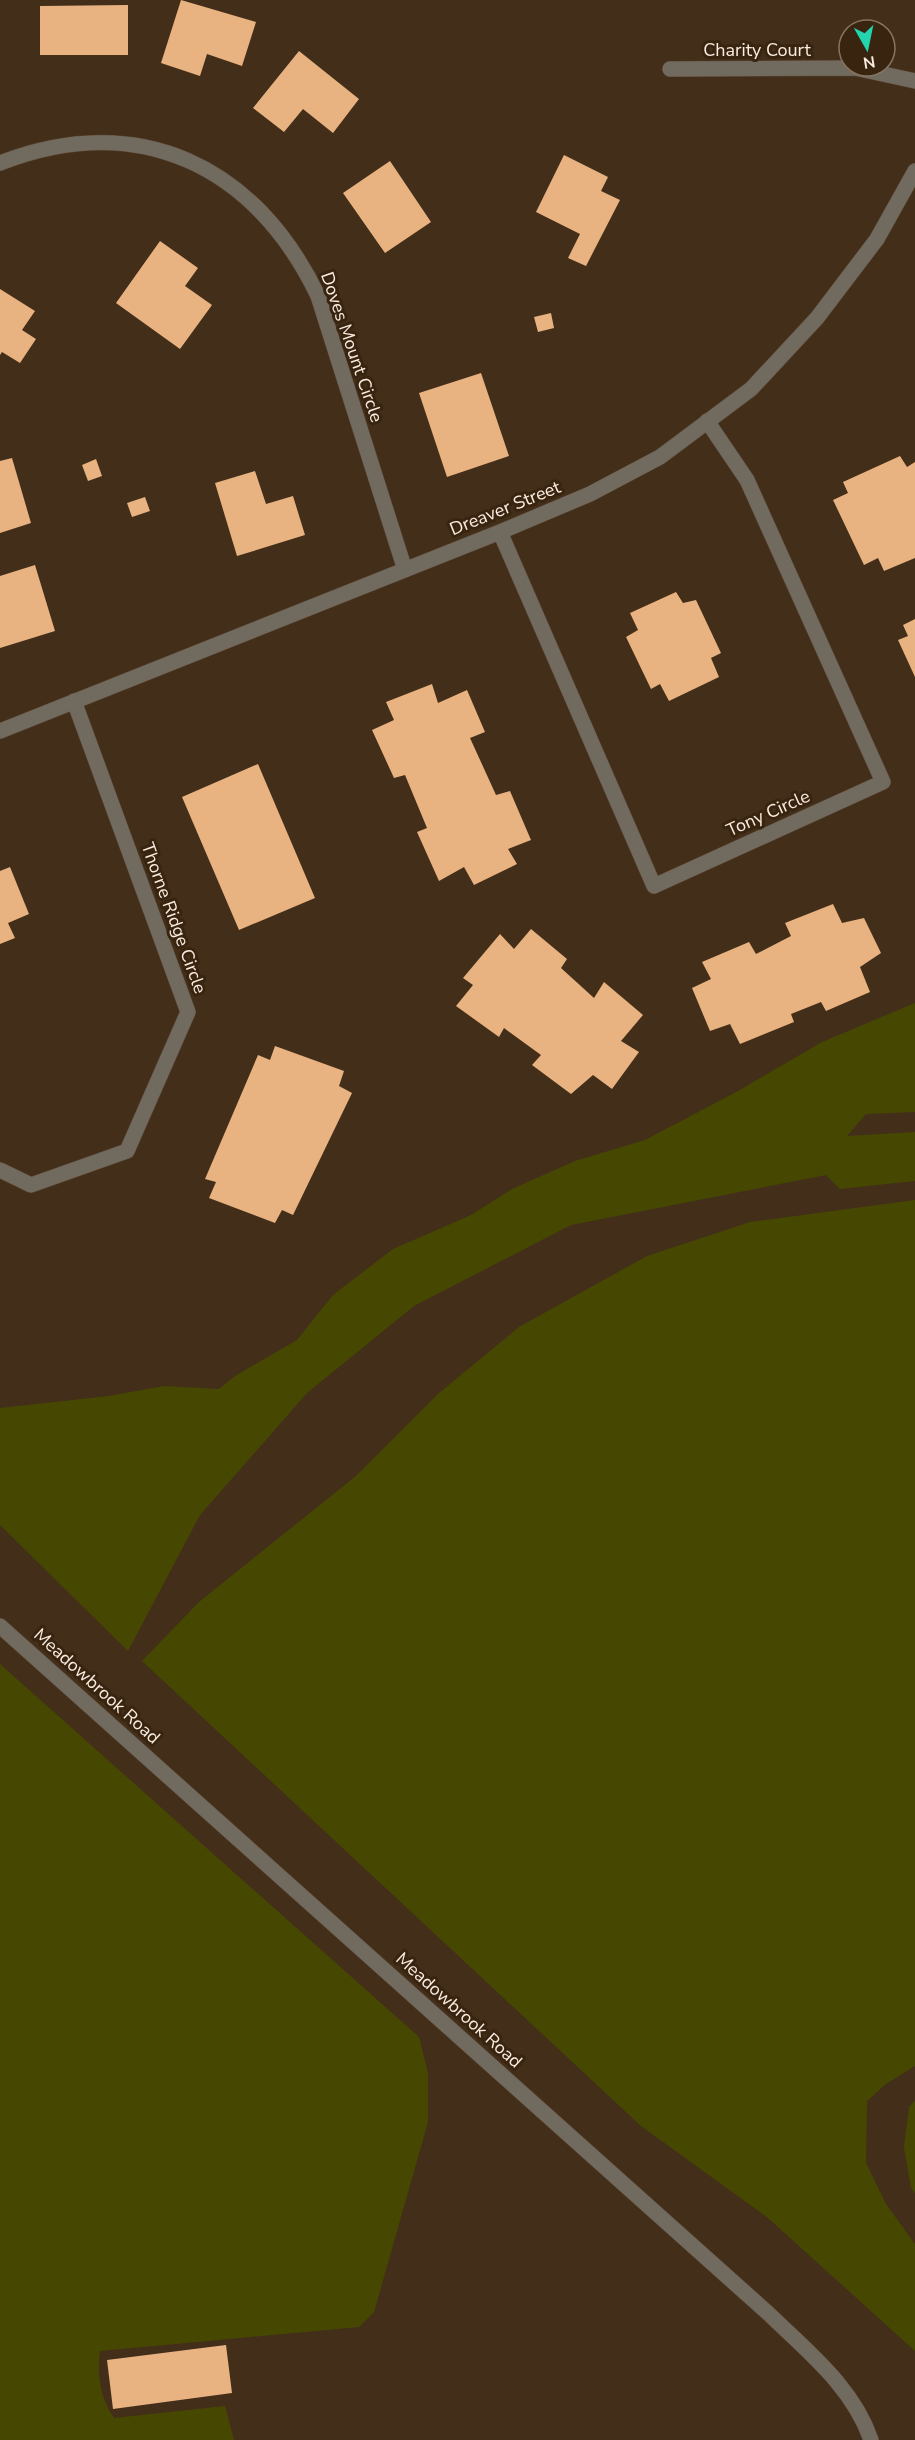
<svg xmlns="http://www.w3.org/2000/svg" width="915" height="2440" font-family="'Nunito Sans',sans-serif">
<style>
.green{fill:#464802}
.building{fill:#e9b381}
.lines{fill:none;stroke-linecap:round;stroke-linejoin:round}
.minor-casing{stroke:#604c3a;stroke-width:16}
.minor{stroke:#716b5f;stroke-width:15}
.labels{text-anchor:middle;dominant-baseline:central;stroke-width:6;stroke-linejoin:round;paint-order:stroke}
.street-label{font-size:18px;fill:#faece0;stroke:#392410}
</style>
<rect width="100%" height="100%" fill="#432e1a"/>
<path class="green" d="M915,1003V1112L866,1114L847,1136L915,1132V1181L840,1189L826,1175L571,1225L414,1306L307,1393L200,1515L128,1651L0,1525V1408L109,1396L164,1386L219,1389L235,1376L297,1340L333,1295L393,1249L471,1215L512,1189L575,1161L645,1140L738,1091L822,1042Z
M915,1200V2066L886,2084L867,2101L866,2163L886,2204L915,2244V2351L768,2218L641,2126L142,1661L199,1602L356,1476L439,1393L519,1327L647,1256L750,1222Z
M0,1664L419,2037L428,2073V2122L374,2312L359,2327L100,2351C97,2377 100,2397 114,2418L225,2406L234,2440H0Z
M915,2101V2193L911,2188L904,2147L909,2107Z"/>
<path class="building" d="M181,0L256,22L242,66L207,54L200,76L161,63Z
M128,5V55H40V6Z
M299,51L359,99L333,133L303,109L284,132L253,108Z
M564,155L608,177L601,191L620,200L586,266L568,258L580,234L536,212Z
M390,161L431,222L385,253L343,193Z
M160,241L198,268L185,286L212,305L180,349L116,303Z
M0,289L35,311L22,330L36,339L20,363L2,352L0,355Z
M551,313L554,328L538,332L534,317Z
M481,373L509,456L447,477L419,393Z
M900,456L907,467L915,462V558L884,571L878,558L864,565L833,500L848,493L843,482Z
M12,458L31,523L0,533V461Z
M96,459L102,476L88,481L82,465Z
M255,471L266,504L293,496L305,535L237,556L215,483Z
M145,497L150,511L132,517L127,503Z
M35,565L55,631L0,648V576Z
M676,592L683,603L696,600L721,653L711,658L719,677L669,701L660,684L651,689L626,637L638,630L630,613Z
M915,619V677L898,640L908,636L903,625Z
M432,684L438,703L467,690L485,732L470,738L496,795L510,791L531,840L508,849L517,864L474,885L464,867L439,881L417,832L427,828L405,775L394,778L372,730L394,720L386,702Z
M258,764L315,898L239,930L182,797Z
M10,867L29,914L8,923L15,938L0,944V871Z
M833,904L842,923L864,918L881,953L860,967L870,992L826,1011L821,1002L791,1014L794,1022L740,1044L730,1024L710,1031L692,988L711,979L702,962L749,942L756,954L791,936L785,923Z
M531,929L567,959L561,968L594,998L604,982L643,1015L621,1041L639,1052L612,1089L593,1075L571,1094L532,1065L541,1055L504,1028L499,1037L456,1006L473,985L463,978L500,934L514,949Z
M275,1046L344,1071L339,1086L352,1093L293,1215L282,1210L275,1223L209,1198L216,1182L205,1179L258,1055L270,1060Z
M226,2345L232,2393L113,2409L107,2360Z"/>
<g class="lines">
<defs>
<path id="minor" d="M670,69L855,68L915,81
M0,163C139,109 256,166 318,296L405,570
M500,532L654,886L883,782L747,480L707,421
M0,731L500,532L590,494L660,457L751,389L817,318L877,239L915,171
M0,1170L31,1185L127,1151L188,1012L74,701
M0,1626L769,2314C808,2352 853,2387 871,2440"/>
</defs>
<use href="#minor" class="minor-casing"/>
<use href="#minor" class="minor"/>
</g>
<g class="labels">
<g class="street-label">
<text x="757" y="50">Charity Court</text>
<text transform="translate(352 347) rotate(71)">Doves Mount Circle</text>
<text transform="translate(505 508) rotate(-22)">Dreaver Street</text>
<text transform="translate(768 813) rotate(-24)">Tony Circle</text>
<text transform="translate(174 918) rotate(70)">Thorne Ridge Circle</text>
<text transform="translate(97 1686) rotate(42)">Meadowbrook Road</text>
<text transform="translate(459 2010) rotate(42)">Meadowbrook Road</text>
</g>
</g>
<g transform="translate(867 48) rotate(171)"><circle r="28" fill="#392410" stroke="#867463" stroke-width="1.5"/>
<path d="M0-4.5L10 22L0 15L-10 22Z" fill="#22d5af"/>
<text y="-9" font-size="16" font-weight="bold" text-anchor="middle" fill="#faece0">N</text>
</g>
</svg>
